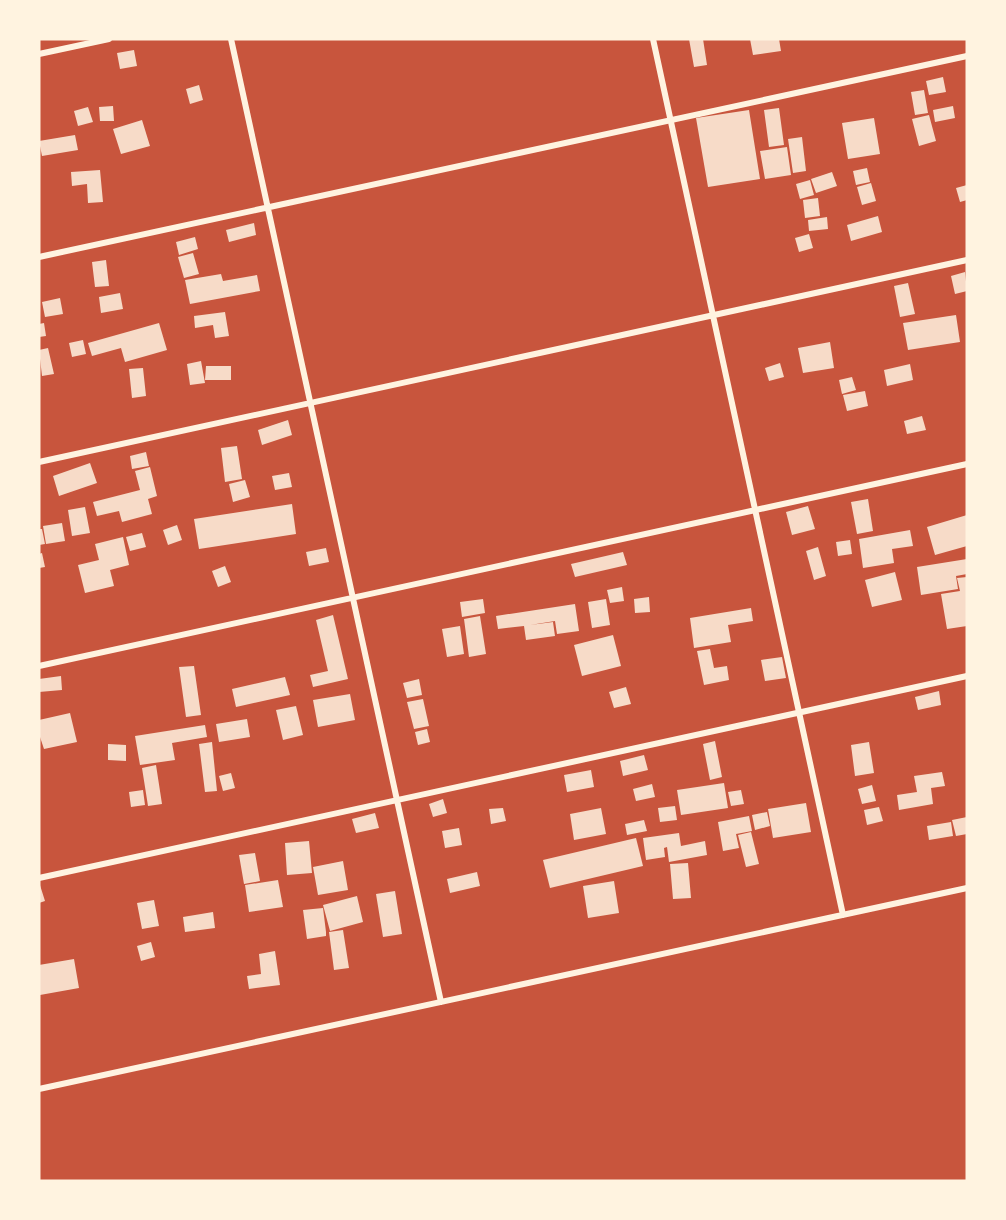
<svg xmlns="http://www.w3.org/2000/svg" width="1006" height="1220" font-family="Quicksand,sans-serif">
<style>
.building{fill:#f7dbc8}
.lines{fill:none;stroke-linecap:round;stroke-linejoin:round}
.minor{stroke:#fff3e0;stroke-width:6}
</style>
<rect width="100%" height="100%" fill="#c8553d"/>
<path class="building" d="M689,39H703L707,65L694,67Z
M750,39H779L781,51L753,55Z
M134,50L137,66L120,69L117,53Z
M943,77L946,92L929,95L926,81Z
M199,85L203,100L190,104L186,89Z
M924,90L928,113L915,115L911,92Z
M113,106L114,121H100L99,107Z
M953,106L955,118L935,122L933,110Z
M88,107L93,122L78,126L74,111Z
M779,108L784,145L769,147L764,110Z
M749,110L760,179L708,187L696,118Z
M929,115L936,141L919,146L912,119Z
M874,118L880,154L848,159L842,123Z
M142,120L150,146L121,154L113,129Z
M75,135L78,150L42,156L39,141Z
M802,137L806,171L793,173L788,139Z
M787,147L791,175L765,179L760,151Z
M867,168L870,182L856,185L853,171Z
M100,170L103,202L88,203L87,184L72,186L71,172Z
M832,172L837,186L816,193L811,179Z
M810,180L814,195L800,199L796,184Z
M871,183L876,201L862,205L857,187Z
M967,185V200L960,202L956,188Z
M818,198L820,216L805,218L803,200Z
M878,216L882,232L851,241L847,225Z
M827,217L828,229L809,231L808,220Z
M254,223L256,235L229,242L226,230Z
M809,234L813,248L799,252L795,238Z
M195,237L198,249L179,255L176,242Z
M193,253L199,274L184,278L178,257Z
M106,260L109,286L95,287L92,262Z
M965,272L967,291L955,294L951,276Z
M221,274L223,281L257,275L260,291L190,304L185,280Z
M908,283L915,314L900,317L894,286Z
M120,293L123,309L101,313L99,297Z
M60,298L63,314L45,317L42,302Z
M225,312L229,336L215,338L213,325L195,328L194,316Z
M956,315L960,342L908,350L903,323Z
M44,323L46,336L39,337V324Z
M159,323L167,350L125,362L121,348L92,356L88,343Z
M83,340L86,354L72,357L69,343Z
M830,342L834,368L803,373L798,348Z
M48,348L54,374L42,376L39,350Z
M201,361L205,383L190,385L187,364Z
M780,363L784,377L769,381L765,368Z
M910,364L913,380L887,386L884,370Z
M206,366H231V380H205Z
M143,368L146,396L132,398L129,369Z
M852,377L856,390L842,394L839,380Z
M865,391L868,406L847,411L843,395Z
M922,416L926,430L907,434L904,421Z
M288,420L292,435L262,445L258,430Z
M237,446L242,479L225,482L221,448Z
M146,452L149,466L132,469L130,456Z
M90,463L97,483L59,496L53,476Z
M150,467L157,496L148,499L152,514L122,522L119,511L97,516L93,502L140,490L135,471Z
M289,473L292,487L275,490L272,476Z
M245,480L250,497L233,502L229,484Z
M868,499L873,531L857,534L851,502Z
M292,504L296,534L199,549L194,519Z
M808,506L815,529L792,535L786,512Z
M85,507L90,533L72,536L68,510Z
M967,515V546L935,555L927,527Z
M62,523L65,541L46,544L43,526Z
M177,525L182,540L168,545L163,530Z
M39,529H42L45,544L39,545Z
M910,530L913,546L892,549L894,563L863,568L859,539Z
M142,533L146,547L130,551L126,537Z
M123,537L129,565L110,570L114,586L85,593L78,565L99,560L95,544Z
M850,540L852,554L838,556L836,542Z
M818,547L826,576L814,580L806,551Z
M326,548L329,562L309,566L306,552Z
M623,552L627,565L575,577L571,564Z
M42,553L45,567L39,568V554Z
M967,559V574L956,576L958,589L921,595L917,567Z
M225,566L231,582L218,587L212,571Z
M895,572L902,600L872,607L865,580Z
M967,577V626L947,629L941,594L960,591L957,578Z
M622,587L624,601L610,603L607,590Z
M649,597L650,612L635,613L634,599Z
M483,599L485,613L462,617L460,602Z
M606,599L610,625L592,628L588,602Z
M575,604L579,631L557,634L555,621L530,625L553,622L555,636L526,640L524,626L498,629L496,616Z
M751,608L753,621L728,625L731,642L694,648L690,618Z
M333,615L348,679L313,687L310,675L328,671L316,620Z
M480,616L486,654L469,657L464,619Z
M460,626L464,654L447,657L442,629Z
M613,635L621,666L582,676L574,645Z
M710,649L714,668L727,666L729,680L704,685L697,651Z
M782,657L786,678L765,681L761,660Z
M194,666L201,715L186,717L179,667Z
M61,676L62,690L39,692V679Z
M285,677L290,695L236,707L232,689Z
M419,679L422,695L407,698L403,683Z
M626,687L631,704L614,708L609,692Z
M939,691L941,705L918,710L915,697Z
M350,694L355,720L318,727L313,700Z
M423,699L429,726L414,729L407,702Z
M296,706L303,735L283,740L276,710Z
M70,713L77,742L44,749L39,734V720Z
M247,719L250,737L219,742L216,724Z
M205,725L207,737L172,743L175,760L140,765L135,736Z
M427,729L430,742L418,745L415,732Z
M715,741L722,777L710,780L703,744Z
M212,742L217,791L205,792L199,744Z
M869,742L874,773L855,776L851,745Z
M108,744L126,745V761L108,760Z
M644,755L648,770L623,776L620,761Z
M156,765L162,804L148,806L142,768Z
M591,770L594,787L567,792L564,775Z
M942,772L945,786L931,788L933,804L899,810L897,795L917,792L914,776Z
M231,773L235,788L223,791L219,776Z
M724,783L728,808L681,815L677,790Z
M652,784L655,797L636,801L633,789Z
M872,785L876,801L862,804L858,789Z
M143,790L145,805L131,807L129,792Z
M741,790L744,804L731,806L728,792Z
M443,799L447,813L433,817L429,804Z
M806,803L811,832L773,838L768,809Z
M675,806L677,820L660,822L658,808Z
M879,807L883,821L867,825L864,810Z
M503,808L506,821L491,824L489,809Z
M601,808L606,834L574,840L570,814Z
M767,812L770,826L755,830L752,815Z
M375,813L379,828L356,833L352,819Z
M749,816L752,831L736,834L739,848L723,851L718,822Z
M967,817V834L956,836L952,820Z
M644,820L647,831L627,835L625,824Z
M951,822L953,836L929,840L927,826Z
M459,828L462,845L445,848L442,831Z
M751,832L759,864L746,867L738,835Z
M679,833L681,846L705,841L707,855L669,862L667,847L664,848L665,857L646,860L643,838Z
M636,838L643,866L550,888L543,860Z
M309,841L312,873L287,875L285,843Z
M255,853L260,881L244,884L239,855Z
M343,861L348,890L318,895L313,867Z
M688,863L691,898L673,899L670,864Z
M477,872L480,886L450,893L447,879Z
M278,880L283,907L249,912L245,885Z
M614,881L619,913L588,918L583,886Z
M39,882L45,901L39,903Z
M395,891L402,934L383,937L376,894Z
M357,896L363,922L330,931L323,905Z
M154,900L159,926L142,929L137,903Z
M323,908L326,932H324H326V936L307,939L303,910Z
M213,912L215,928L185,932L183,917Z
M343,930L349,968L334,970L329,932Z
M151,942L155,957L141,961L137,946Z
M275,951L280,985L249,989L247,976L261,974L259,954Z
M74,959L79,988L40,995L39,965Z"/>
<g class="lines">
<path class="minor" d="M231,39L441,1002
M653,39L843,915
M39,54L109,39
M39,257L967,56
M39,462L967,260
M39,666L967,464
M39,878L967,676
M39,1089L967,888"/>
</g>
<rect width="1006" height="1220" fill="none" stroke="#fff3e0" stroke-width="81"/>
</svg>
